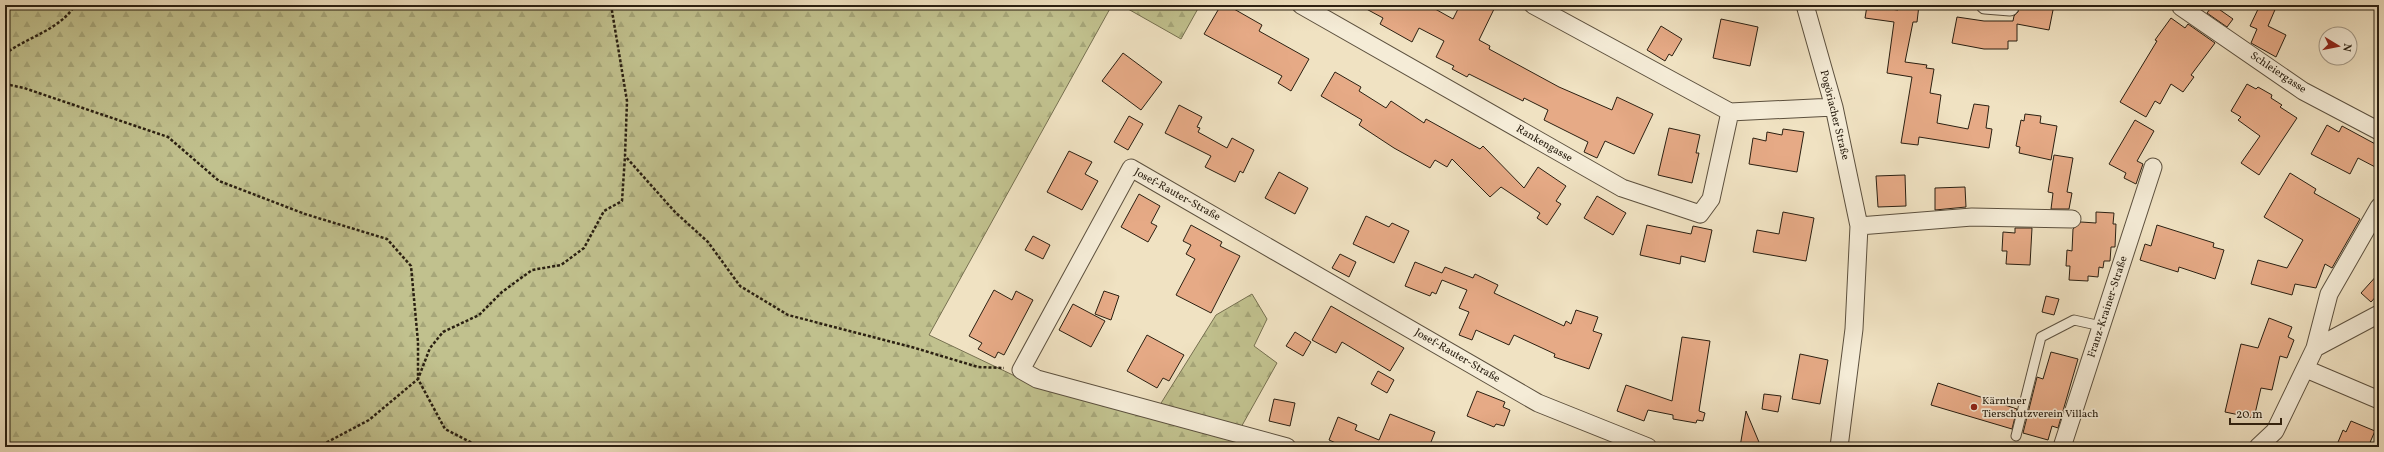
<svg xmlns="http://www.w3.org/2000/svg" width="2384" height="452" font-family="Vollkorn,serif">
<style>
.forest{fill:url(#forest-firs);stroke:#767050}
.building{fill:#e6aa86;stroke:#2b2012}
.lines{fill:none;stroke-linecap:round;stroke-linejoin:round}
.service-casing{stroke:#5c503e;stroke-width:11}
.minor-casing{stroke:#5c503e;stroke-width:19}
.path{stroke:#2b2012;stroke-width:2.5;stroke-dasharray:3 2;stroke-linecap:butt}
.service{stroke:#f5ecd7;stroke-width:9}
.minor{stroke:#f5ecd7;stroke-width:17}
.poi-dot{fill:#8f2418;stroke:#f5ecd7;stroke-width:1.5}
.labels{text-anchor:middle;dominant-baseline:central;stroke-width:3.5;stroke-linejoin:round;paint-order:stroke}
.street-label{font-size:11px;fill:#2b2012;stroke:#f5ecd7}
.poi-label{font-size:11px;fill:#2b2012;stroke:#f5ecd7;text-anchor:start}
</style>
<defs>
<pattern id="forest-firs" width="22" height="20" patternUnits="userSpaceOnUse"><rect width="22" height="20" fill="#c1c18e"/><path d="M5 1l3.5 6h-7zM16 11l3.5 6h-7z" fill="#a6a679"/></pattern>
</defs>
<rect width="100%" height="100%" fill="#f0e2c2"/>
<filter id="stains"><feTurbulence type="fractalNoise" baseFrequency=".005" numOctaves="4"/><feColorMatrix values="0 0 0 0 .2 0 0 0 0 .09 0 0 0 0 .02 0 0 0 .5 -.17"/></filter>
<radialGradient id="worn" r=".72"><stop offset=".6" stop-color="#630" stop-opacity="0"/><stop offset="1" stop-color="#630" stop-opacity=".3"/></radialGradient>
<path class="forest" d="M5,5H1112L929,335L1038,387L1153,416L1216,315L1252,294L1267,319L1254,346L1277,363L1235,438L1265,447H5Z
M1121,5H1200L1181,39Z"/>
<path class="building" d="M1221,5H1227L1262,25L1259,31L1309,59L1291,91L1278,83L1282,76L1204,34Z
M1359,5H1428L1453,19L1460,5H1496L1479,40L1490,46L1489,49L1559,87L1612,110L1617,97L1653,114L1634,154L1605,141L1597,158L1584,152L1588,142L1544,120L1548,110L1524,98L1523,101L1469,74L1467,77L1452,69L1454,66L1436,57L1444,41L1419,28L1412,42L1380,24L1383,18Z
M1899,5H1919L1917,22H1913L1905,62L1927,65L1926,68L1934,69L1930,93L1941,95L1937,123L1968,129L1974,104L1989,106L1986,128L1992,129L1989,148L1919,137L1918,145L1901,143L1912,77L1887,73L1894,22L1865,18L1867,6L1898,10Z
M2020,5H2054L2049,30L2017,24V41H2008V49H1984L1952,43L1957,17L1984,21H2013L2014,16L2018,12Z
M2213,5L2233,19L2227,27L2207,13Z
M2260,5H2277L2268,26L2286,35L2276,57L2251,43L2257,29L2250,26Z
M2171,18L2185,28L2188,24L2215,43L2191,75L2194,77L2183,92L2171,84L2160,104L2155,101L2146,117L2120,102L2157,41L2155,40Z
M1721,19L1758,27L1750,66L1713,58Z
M1661,26L1682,39L1672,56L1669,54L1665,61L1647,50Z
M1123,53L1162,82L1141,110L1102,81Z
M1335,72L1361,87L1359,91L1386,108L1391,101L1424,123L1426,119L1480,149L1483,146L1524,188L1538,167L1566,186L1556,201L1561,204L1547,225L1537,218L1540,213L1501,187L1490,197L1452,159L1447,167L1435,160L1430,168L1394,148L1359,125L1362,120L1321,96Z
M2247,84L2256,89L2258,87L2272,95L2271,98L2282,105L2280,107L2297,118L2259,175L2241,163L2260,136L2238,120L2241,117L2231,111Z
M1179,105L1202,117L1197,127L1200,128L1198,132L1227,148L1232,138L1254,150L1243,173L1240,171L1235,182L1205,167L1211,156L1165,133Z
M2025,114L2041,116L2040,123L2057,126L2051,160L2019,153L2020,147L2016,146L2021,120L2024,121Z
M1129,116L1143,124L1128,150L1114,142Z
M2135,120L2154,131L2137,161L2143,164L2136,184L2124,178L2126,173L2109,164Z
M2327,125L2339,132L2342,126L2379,146V169L2358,158L2350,174L2311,154Z
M1669,128L1700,135L1696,153H1699L1692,183L1658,175Z
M1783,129L1804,132L1797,172L1749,164L1753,138L1766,141L1767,132L1782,135Z
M1069,151L1092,162L1085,174L1098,181L1082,210L1047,192Z
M2054,155L2073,158L2067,192L2072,193L2069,209H2051L2053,193L2048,192Z
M1279,172L1308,188L1295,214L1265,198Z
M2290,173L2316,189L2314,193L2360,219L2332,268L2325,264L2316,288L2295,284L2292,295L2251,284L2258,260L2287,268L2303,240L2264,217Z
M1905,175L1906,206L1878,207L1876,176Z
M1965,187L1966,207L1935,210V188Z
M1139,194L1160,206L1151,223L1157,226L1148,242L1121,227Z
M1597,196L1626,213L1613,235L1584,218Z
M1783,212L1814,218L1806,261L1753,252L1757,230L1779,234Z
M2096,212L2114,213L2113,224H2116L2115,247H2111L2110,261H2104L2103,268L2099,267L2098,277L2088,276V281L2069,280L2070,266H2066L2067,250L2072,251L2073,229L2081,222L2096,223Z
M1366,216L1389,227L1392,223L1409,231L1394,263L1353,244Z
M1191,225L1222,242L1220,246L1240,256L1211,313L1176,295L1195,259L1186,254L1191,245L1183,241Z
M1647,225L1691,234L1693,226L1712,230L1705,262L1681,256L1680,264L1640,255Z
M2157,225L2214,243L2213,247L2224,250L2215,279L2179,267L2178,272L2140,260L2145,244L2151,246Z
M2015,228H2032L2030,265L2006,264L2007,251H2002L2003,232L2015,233Z
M1033,236L1050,245L1043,259L1025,250Z
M1340,254L1356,262L1349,277L1332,268Z
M1415,262L1442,273L1445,267L1473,278L1475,274L1498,285L1494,293L1564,326L1566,321L1571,324L1576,310L1598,317L1593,331L1602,334L1589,369L1554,357L1555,354L1514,335L1509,345L1476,330L1472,340L1459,335L1469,312L1459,308L1467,290L1442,280L1436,294L1432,292L1430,296L1405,286Z
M2379,273V293L2371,302L2361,293Z
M994,290L1012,300L1016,291L1033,300L1004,355L998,352L995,358L978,349L982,343L969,336Z
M1104,291L1119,296L1111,320L1095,314Z
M2046,296L2059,299L2054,315L2042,312Z
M1073,304L1105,321L1091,347L1059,330Z
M1331,306L1404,348L1390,371L1342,342L1336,353L1312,340Z
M2269,318L2292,327L2288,337L2294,340L2287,358L2280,356L2272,390L2261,388L2254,418L2225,412L2241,344L2258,348Z
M1295,332L1311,342L1303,356L1286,346Z
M1147,335L1184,355L1169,381L1163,378L1157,388L1127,371Z
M1682,337L1710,341L1699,411L1705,413L1703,421L1697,420L1696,423L1673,419V415L1648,410L1644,421L1617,411L1626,385L1672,401Z
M2051,352L2078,359L2058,428L2052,426L2048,440L2023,433L2037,377L2043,379Z
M1800,354L1828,360L1820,404L1792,399Z
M1378,371L1394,380L1387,393L1371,384Z
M1938,383L2017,409L2012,429L1931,405Z
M1477,391L1505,402L1503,407L1510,410L1504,426L1496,424L1494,427L1467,416Z
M1764,394L1781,396L1778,412L1762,409Z
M1274,399L1295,403L1290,426L1269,421Z
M1746,411L1761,447H1740Z
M1390,414L1435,432L1429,447H1359L1349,443L1345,447L1329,440L1338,417L1357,425L1355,430L1379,440Z
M2351,421L2375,431L2368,447H2336L2343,430L2346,432Z"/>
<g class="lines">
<defs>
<path id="service" d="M2016,436L2041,337L2074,320L2101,326"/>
<path id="minor" d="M1301,5L1622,188L1700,214L1711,199L1730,112
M1533,5L1730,112L1834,107
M1805,5L1834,107L1859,226L1854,329L1839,447
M1985,5L2010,7
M2181,7L2303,91L2379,131
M1859,226L1972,217L2072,219
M2315,348L2329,294L2379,207
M2306,369L2379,400
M1287,447L1037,379L1021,370L1131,168L1538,403L1648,447
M2062,447L2153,167
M2258,447L2275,431L2315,348L2379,314"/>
</defs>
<use href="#service" class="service-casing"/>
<use href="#minor" class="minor-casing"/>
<path class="path" d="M611,5L627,101L625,156L675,212L708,242L740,286L788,315L915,348L978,367L1004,368
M5,54C27,37 60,30 75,5
M5,84L24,88L168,137L219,181L305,214L387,239L411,266L418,342V379L369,420L318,447
M480,447L445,429L418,379L430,348L443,332L479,315L502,292L532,270L561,265L584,248L604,211L622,201L625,156"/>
<use href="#service" class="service"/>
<use href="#minor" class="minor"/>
</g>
<circle class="poi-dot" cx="1974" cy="407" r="4"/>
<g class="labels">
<g class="street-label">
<text transform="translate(2278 73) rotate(34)">Schleiergasse</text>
<text transform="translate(1834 115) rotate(76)">Pogöriacher Straße</text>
<text transform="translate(1544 144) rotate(30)">Rankengasse</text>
<text transform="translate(1177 195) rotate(29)">Josef-Rauter-Straße</text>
<text transform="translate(2108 307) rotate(-72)">Franz-Krainer-Straße</text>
<text transform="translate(1457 356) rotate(30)">Josef-Rauter-Straße</text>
</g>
<g class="poi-label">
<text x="1982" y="401">Kärntner<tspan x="1982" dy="13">Tierschutzverein Villach</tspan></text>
</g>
</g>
<rect width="2384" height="452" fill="none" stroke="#f0e2c2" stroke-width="20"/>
<rect x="6" y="6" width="2372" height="440" fill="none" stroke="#2b2012" stroke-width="2"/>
<rect x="10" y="10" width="2364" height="432" fill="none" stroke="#2b2012"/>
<g transform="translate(2338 46) rotate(100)"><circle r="19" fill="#f5ecd7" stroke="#a49a88"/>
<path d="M0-3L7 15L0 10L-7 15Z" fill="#8f2418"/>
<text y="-6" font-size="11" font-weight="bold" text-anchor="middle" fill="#2b2012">N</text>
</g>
<path d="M2230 418v6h51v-6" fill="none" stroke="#2b2012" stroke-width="2"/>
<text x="2236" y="418" font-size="12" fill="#2b2012" stroke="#f5ecd7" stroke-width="3" paint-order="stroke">20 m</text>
<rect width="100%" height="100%" filter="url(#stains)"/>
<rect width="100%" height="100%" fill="url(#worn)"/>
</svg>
